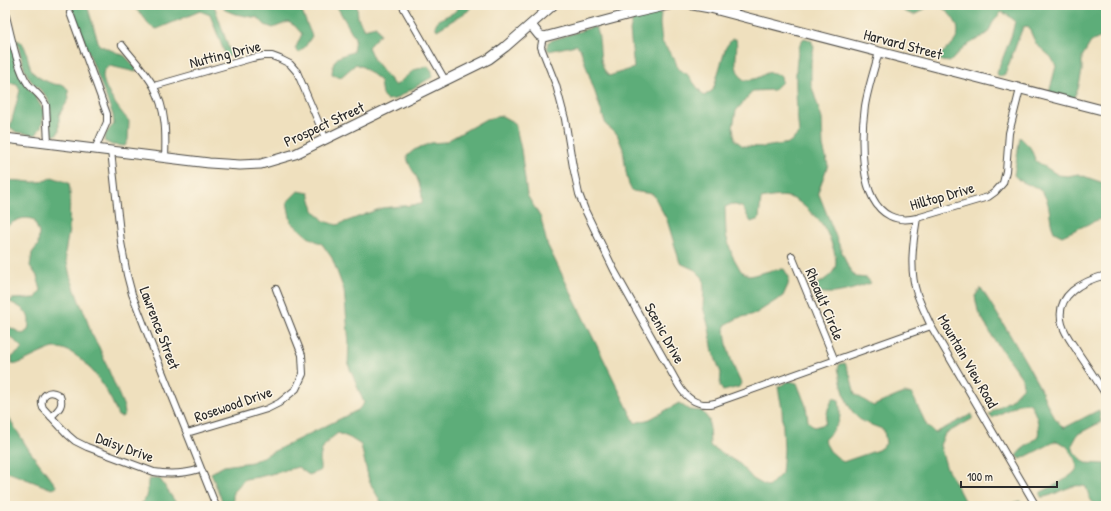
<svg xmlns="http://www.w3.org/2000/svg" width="1111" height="511" font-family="'Patrick Hand',sans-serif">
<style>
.forest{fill:#5dad79;stroke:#446c52}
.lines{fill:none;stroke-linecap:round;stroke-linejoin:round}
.street-casing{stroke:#484641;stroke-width:8}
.secondary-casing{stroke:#484641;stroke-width:11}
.street{stroke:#fff;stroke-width:6}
.secondary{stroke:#fff;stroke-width:9}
.labels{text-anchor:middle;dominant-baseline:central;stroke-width:3;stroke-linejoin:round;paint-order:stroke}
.street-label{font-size:15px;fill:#2b2b2b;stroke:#fcf5e5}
</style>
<rect width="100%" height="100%" fill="#fcf5e5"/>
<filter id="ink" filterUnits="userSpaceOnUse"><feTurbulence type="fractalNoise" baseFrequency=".025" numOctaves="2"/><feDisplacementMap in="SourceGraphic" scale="8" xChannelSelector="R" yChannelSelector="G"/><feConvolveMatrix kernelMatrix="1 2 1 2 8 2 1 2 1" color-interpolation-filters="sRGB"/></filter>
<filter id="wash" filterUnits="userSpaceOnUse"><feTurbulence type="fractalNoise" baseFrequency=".012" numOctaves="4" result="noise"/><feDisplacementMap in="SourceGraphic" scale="16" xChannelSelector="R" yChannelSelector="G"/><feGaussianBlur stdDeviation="0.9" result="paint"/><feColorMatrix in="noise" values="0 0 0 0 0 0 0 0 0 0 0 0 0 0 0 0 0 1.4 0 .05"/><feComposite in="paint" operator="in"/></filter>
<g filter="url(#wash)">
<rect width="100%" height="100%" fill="#efe0be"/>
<path class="forest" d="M70,5H87L99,45L125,56L136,68V72L110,66C107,68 103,70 103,75C103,89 120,111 129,121L128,140L125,146L112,145L104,141L106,133L114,124L113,115Z
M131,5H214L231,55L228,57L225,54L210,15L200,11L157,29L150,26L143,16Z
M222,5H305L302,12L312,36L305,47L299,53L295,49L302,34L295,26L288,22L273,28L265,25L258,18L235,14L225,10Z
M336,5H357L358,18L364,29L376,26L380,34L368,47L374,60L395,86L414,70L428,66L432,71V77L395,99L387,100L382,95L380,81L363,67L356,64L341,77L332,75C333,57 337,57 353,52L355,38Z
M461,5H472L468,11L437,30L435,26L438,20L453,13Z
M896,5H939L928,7L914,15L905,12Z
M939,5H1106V35L1091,42L1082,57V71L1078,89L1073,99L1049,93L1056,66L1051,57L1036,44L1028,26L1023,27L1005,74L999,77L997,73L1012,34L1015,21L1009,16L1002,12L994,20L988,33L964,47L950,62L942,61L938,58C942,52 953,45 956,39C963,25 949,13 939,5Z
M656,10L661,13L660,24L662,42L675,60L678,69L687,74L704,96L713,90L726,47L732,39H736C739,54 730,67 744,80C747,80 751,80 754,79C766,76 765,68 781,76L782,82L774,90L753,91L736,111L733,127L735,140L743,146L764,147L790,143L799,133C797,113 791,51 804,38L811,40L814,47L811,62V84L822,119L823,146L828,165L818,192L848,267L856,277L867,278L871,283C854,289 832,297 815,291L814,286C821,282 832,276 835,268C839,257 828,233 822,224C817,218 801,202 794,199C784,194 771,197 761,199L759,219L751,222L742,207L732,204L725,207L726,235L732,255L741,271L750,276L773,270L784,269L789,277L788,285L783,296L755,314L738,318L725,325C725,345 732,365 741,383L739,387L723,391L720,386L721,373L713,352L709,328L703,307L704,289L703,278L695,270L680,263L667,220L653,194L632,191L629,185L626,172L623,149L617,134L606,125L580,48L576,45L549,51L547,48L548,42L553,40L590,28L596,27C603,42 596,64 609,76L634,68L630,31L633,18Z
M5,24L22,80L35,96L45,113L41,127L36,135L16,132L10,127L20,90L17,84L5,82Z
M17,40C29,43 26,64 33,72C36,76 41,79 46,81C52,84 57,85 64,85L68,90L69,99L59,115V132L54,136C48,125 52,111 48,99C44,91 34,86 29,78C23,68 20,52 17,40Z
M502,116L515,123L521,149L527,195L541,218L547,244L635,423L650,419L679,403L689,410L702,411L709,420L710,446L740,464L753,479L768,487L782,473L784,449L782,409L778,387L789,381L797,383L806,406L808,421L814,427L825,424L828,409L833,398L839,400C842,423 839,424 824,440L830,451L843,462L878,450L886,444L884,430C876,426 862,423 856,416C844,403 842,384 838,368L840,364L845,363L850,375L855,394L873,406L904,393L912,394L927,426L935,433L972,414V419L945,434L940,445L946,466L967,506H383L369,481L361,445L350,438L338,433C321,446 320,449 320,471L309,475L298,467L259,477L245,479L233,492V506H224L211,473L224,466L252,462L358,410L364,403L348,364L349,343L344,290L332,258L322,244L308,237L291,222L287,202L298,191L309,193L314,210L324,221L337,225L382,208L422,204C423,195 420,185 416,176C412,169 408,164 407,156L414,150L431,143L445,142L486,119Z
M1020,137L1030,147L1036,161L1058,175L1068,176L1078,174L1106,184V218L1097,220L1062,236L1054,232C1048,219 1052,202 1041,191C1036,186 1027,185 1021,181C1018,180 1016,177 1014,175Z
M52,177L69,183L70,193L69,230L65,253L70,276L79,301L85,314L91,333L99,347L124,407L125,414L122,417L118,416C115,409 113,402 109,396C101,379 76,346 54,348C45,350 27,360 17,364L12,363V357L21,350L22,348L13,339L5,333V325L23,334L28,330C32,313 24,309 10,302L12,299L36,298L41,290L37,276L30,266L32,253L38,245L39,233L34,220C23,215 15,221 5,227V182C14,178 27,183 37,182C43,182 47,180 52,177Z
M981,288C1001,320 1021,352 1039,386C1047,402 1049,414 1064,428L1099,410L1101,422L1078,434L1072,445L1074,452L1086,463L1106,464V479L1104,485L1106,489V506H1096L1090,499L1086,487C1071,481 1056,497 1041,497V492C1048,489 1077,475 1077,467C1077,464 1074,457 1072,455C1069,447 1064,443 1056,441L1021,459L1016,456L1021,450L1038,437C1040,424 1036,414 1030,403L1019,404L992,418L989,415L994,410L1011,400L1023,387L1022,378L995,341L978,311L975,296Z
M5,412L29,450L57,487L52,489L5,471Z
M149,479H160L176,503L185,506H138L147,497L148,481Z
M1019,501L1025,504V506H1005Z"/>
</g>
<g filter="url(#ink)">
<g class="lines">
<defs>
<path id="street" d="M402,5L445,80
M5,12C10,31 17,69 28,84C34,91 42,96 46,105L48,143
M70,13L107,114V122L95,149
M543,36L541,47L556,85L565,119L573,167L579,194L585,210L614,270L679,386C687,399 699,407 715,403L931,326
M122,45C133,59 146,72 154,87C166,110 166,133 165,158
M879,52C874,70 868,88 865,106C861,135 858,201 890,216C898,220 908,220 917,218L988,197L995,192L1003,183L1006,171L1009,133L1020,89
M154,86L252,58L263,56H272L280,59L290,64L297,72L326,140
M111,151L121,242L127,275L132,294L154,351L216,506
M917,218C913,242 909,271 917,294C921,305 926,315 931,326L1036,506
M792,256L835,361
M1106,275C1083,281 1054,295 1062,324C1065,335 1073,344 1079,354C1088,367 1097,381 1106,395
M51,417C58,410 64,406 60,396C50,387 38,396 43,408L68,435L75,441L87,447L154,472C171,475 184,474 200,469
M187,433L267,409L279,403L296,389L303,374L302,355L276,289"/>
<path id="secondary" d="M693,5L710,8L1106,111
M531,25L539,35L544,37L634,13L669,5
M5,138L209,163L240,165L261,164L295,154L489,59L505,47L553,5"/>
</defs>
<use href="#street" class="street-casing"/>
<use href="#secondary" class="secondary-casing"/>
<use href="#street" class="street"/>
<use href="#secondary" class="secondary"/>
</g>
</g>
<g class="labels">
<g class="street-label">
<text transform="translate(903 44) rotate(15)">Harvard Street</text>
<text transform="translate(225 54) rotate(-14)">Nutting Drive</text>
<text transform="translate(324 124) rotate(-25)">Prospect Street</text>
<text transform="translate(942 196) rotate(-16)">Hilltop Drive</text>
<text transform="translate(825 304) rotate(67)">Rheault Circle</text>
<text transform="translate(160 328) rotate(69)">Lawrence Street</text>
<text transform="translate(665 333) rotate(61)">Scenic Drive</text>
<text transform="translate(968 361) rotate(60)">Mountain View Road</text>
<text transform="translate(233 404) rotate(-19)">Rosewood Drive</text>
<text transform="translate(125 447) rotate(20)">Daisy Drive</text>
</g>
</g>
<rect width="1111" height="511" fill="none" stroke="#fcf5e5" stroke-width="20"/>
<path d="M961 481v6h96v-6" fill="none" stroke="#2b2b2b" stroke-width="2"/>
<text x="967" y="481" font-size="12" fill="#2b2b2b" stroke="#fcf5e5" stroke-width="3" paint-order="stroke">100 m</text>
</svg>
